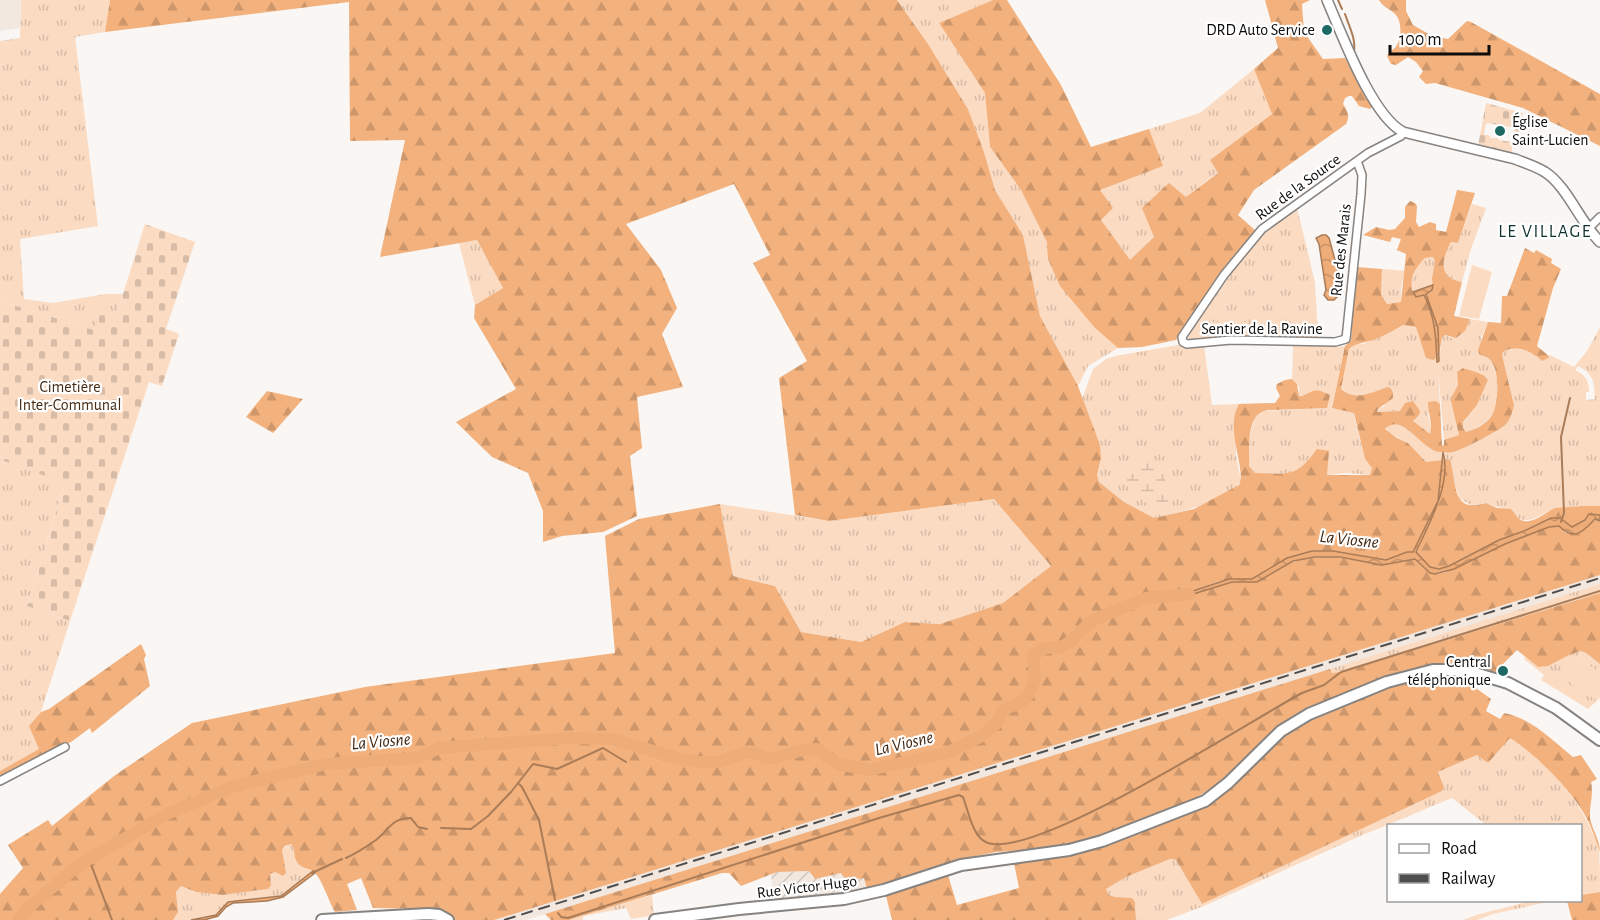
<svg xmlns="http://www.w3.org/2000/svg" width="1600" height="920" font-family="'Alegreya Sans',sans-serif">
<style>
.built{fill:#f2e8e0}
.industrial{fill:url(#industrial-furrows)}
.grass{fill:url(#grass-tufts);fill-rule:evenodd}
.forest{fill:url(#forest-firs)}
.wetland{fill:url(#wetland-marsh)}
.cemetery{fill:url(#cemetery-stones)}
.garden{fill:#fbdbc2}
.water{fill:url(#water-waves);stroke:#aa7c58;stroke-width:1.5}
.lines{fill:none;stroke-linecap:round;stroke-linejoin:round}
.stream{stroke:#aa7c58;stroke-width:2}
.river{stroke:#edac78;stroke-width:12}
.minor-casing{stroke:#868380;stroke-width:10}
.tertiary-casing{stroke:#868380;stroke-width:12}
.secondary-casing{stroke:#868380;stroke-width:14}
.minor{stroke:#fff;stroke-width:7}
.tertiary{stroke:#fff;stroke-width:9}
.secondary{stroke:#fff;stroke-width:10}
.rail{stroke:#504e4d;stroke-width:2;stroke-dasharray:12 6;stroke-linecap:butt}
.poi-dot{fill:#1e6964;stroke:#fff;stroke-width:2}
.labels{text-anchor:middle;dominant-baseline:central;stroke-width:4.5;stroke-linejoin:round;paint-order:stroke}
.poi-label{font-size:16px;fill:#0e0d0c;stroke:#fff;text-anchor:end}
.street-label{font-size:16px;fill:#0e0d0c;stroke:#fff}
.park-label{font-size:16px;fill:#462b15;stroke:#fff}
.neighbourhood-label{font-size:18px;letter-spacing:1.5px;fill:#0f322f;stroke:#fff}
.water-label{font-size:18px;font-style:italic;fill:#432812;stroke:#fff}
</style>
<defs>
<pattern id="industrial-furrows" width="10" height="10" patternUnits="userSpaceOnUse" patternTransform="scale(1.5)"><rect width="10" height="10" fill="#f2e8e0"/><path d="M-1 1l2-2M0 10L10 0M9 11l2-2" fill="none" stroke="#cec6bf"/></pattern>
<pattern id="grass-tufts" width="24" height="20" patternUnits="userSpaceOnUse" patternTransform="scale(1.5)"><rect width="24" height="20" fill="#fbdbc2"/><path d="M3 7l-1-3M5 7V3M7 7l1-3M15 17l-1-3M17 17v-4M19 17l1-3" fill="none" stroke="#d6bba6"/></pattern>
<pattern id="forest-firs" width="22" height="20" patternUnits="userSpaceOnUse" patternTransform="scale(1.5)"><rect width="22" height="20" fill="#f2b17d"/><path d="M5 1l3.5 6h-7zM16 11l3.5 6h-7z" fill="#ce976b"/></pattern>
<pattern id="wetland-marsh" width="20" height="14" patternUnits="userSpaceOnUse" patternTransform="scale(1.5)"><rect width="20" height="14" fill="#fbdbc2"/><path d="M1 5h8M5 5V1M11 12h8M15 12V8" fill="none" stroke="#d6bba6"/></pattern>
<pattern id="cemetery-stones" width="16" height="16" patternUnits="userSpaceOnUse" patternTransform="scale(1.5)"><rect width="16" height="16" fill="#fbdbc2"/><path d="M2 7V4a2 2 0 0 1 4 0v3zM10 15v-3a2 2 0 0 1 4 0v3z" fill="#d6bba6"/></pattern>
<pattern id="water-waves" width="16" height="10" patternUnits="userSpaceOnUse" patternTransform="scale(1.5)"><rect width="16" height="10" fill="#edac78"/><path d="M0 5q4-4 8 0t8 0" fill="none" stroke="#ca9367"/></pattern>
</defs>
<rect width="100%" height="100%" fill="#faf6f3"/>
<path class="built" d="M0,0H21L20,28L0,31Z
M1600,575V584L1544,603L526,920H494Z"/>
<path class="industrial" d="M809,871L815,879L841,873L864,878L867,889L847,894L774,901L771,874L777,872Z"/>
<path class="grass" d="M21,0H110L105,32L75,37L98,226L20,239L24,299L53,303L105,294H123L117,314L94,330L0,301V41L20,38Z
M897,0H993L939,23L985,93L990,147L1021,190L1048,242V259L1095,328L1118,348L1088,366L1078,386L1040,316L1023,235L995,190L984,152L968,109L928,44Z
M1254,69L1272,114L1210,160L1218,172L1186,197L1169,184L1154,237L1130,261L1101,220L1100,190L1162,166L1149,129L1200,113Z
M1472,204L1486,208L1471,249L1462,282C1436,278 1442,259 1451,242L1458,243Z
M1297,208L1315,282L1318,337L1314,339H1249L1247,322L1196,323L1260,234Z
M477,240L503,288L475,305L459,243Z
M1433,257C1438,266 1431,275 1433,285L1413,292C1409,277 1414,268 1425,258Z
M1382,269L1405,271L1401,288V302L1387,304L1381,293Z
M1470,319L1488,322L1481,338L1483,357L1490,359C1499,374 1502,403 1490,418C1485,424 1476,427 1470,431L1466,432L1463,428V423L1477,405L1488,380L1480,373L1463,368L1457,372L1458,385L1452,396L1459,435L1446,440H1444L1438,367L1440,404L1436,401L1428,413L1431,429L1430,434L1412,421L1415,417L1403,408L1400,411L1377,412L1378,409L1385,406L1377,391C1365,397 1352,398 1341,389L1349,349L1357,343L1363,344L1385,335L1403,325L1416,327L1433,360L1437,358V361H1439L1442,338L1445,335L1452,338L1465,331Z
M1600,327V506C1596,505 1562,507 1557,508C1541,512 1534,525 1517,518L1514,513C1505,508 1496,507 1486,503L1473,506L1460,499L1453,481L1452,466L1444,459V452H1453L1503,427L1514,405L1502,355L1503,352C1517,344 1534,354 1550,357V355L1574,367L1587,351ZM1578,366C1594,374 1594,382 1595,399L1586,400V392H1589C1589,380 1585,375 1575,370Z
M1293,344H1320L1337,347L1345,346L1332,408L1353,412L1365,459L1372,468L1370,475L1347,473L1327,475L1304,467L1292,473H1255L1249,466C1250,448 1247,423 1261,411L1327,408L1307,394L1299,396V387L1292,379Z
M1178,345H1204L1212,405L1239,404L1236,409V455L1241,481C1227,502 1177,513 1154,518L1124,502L1099,482L1097,475L1101,458L1082,399L1093,369L1106,359L1115,356Z
M1395,423L1404,426L1443,452V460L1426,462L1408,443L1386,431L1387,426Z
M0,453L4,461L65,482L27,606L70,621L41,712L29,726L40,749L0,771Z
M994,499L1052,566L1003,603L940,624L905,622L861,642L801,632L775,586L733,576L720,504L829,521Z
M1600,584V593L1346,671L1332,673L1330,669Z
M1581,651L1586,653L1600,664V673L1573,655L1597,699L1600,694V698L1588,709L1541,680L1544,675L1524,659L1525,657L1538,667C1555,665 1565,654 1581,651Z
M1510,738C1548,761 1586,806 1599,850C1600,862 1600,879 1600,892L1581,895L1580,826L1486,825L1452,798L1358,837L1204,906L1167,920H1136L1135,902L1132,898L1115,897L1109,895L1106,889L1126,877L1170,859L1176,860L1202,904L1442,791L1444,787L1438,772L1477,755L1488,763Z
M289,844L294,845C297,863 296,864 313,871C302,878 295,890 283,895C258,907 239,891 216,915L191,920H173L178,910L176,892L181,886L196,892L223,895L268,889L270,874L275,872L280,875L285,870L282,850Z
M652,895L654,915L631,919L626,908L583,916V920H569Z
M1531,901H1552L1493,914L1477,920H1464L1476,915Z"/>
<path class="forest" d="M110,0H897L928,44L968,109L984,152L995,190L1023,235L1040,316L1078,386L1100,445L1101,458L1097,475L1099,482L1124,502L1154,518L1194,509L1239,485C1247,470 1224,429 1239,404L1275,403L1280,396L1276,388L1277,384L1285,380L1292,379L1297,384L1299,396H1302C1316,390 1315,388 1330,395L1327,408L1268,410C1245,413 1250,448 1249,466L1255,473C1290,473 1295,479 1317,449L1329,451L1327,475H1370L1372,468L1365,459L1354,413L1332,408L1345,346L1351,341L1356,267L1382,269L1381,294L1387,304L1401,302L1406,254L1397,250L1401,239L1392,237L1390,242L1363,235L1376,227L1389,230L1395,229L1405,218V207L1410,201L1415,203L1417,206L1416,222L1419,227L1430,222L1436,224V230L1446,232L1457,190L1475,193L1458,243L1451,242C1442,259 1437,278 1462,282L1454,316L1470,319L1465,331L1456,338L1445,335L1442,338L1439,354L1438,328L1426,294L1433,287L1432,279L1435,261L1433,257L1425,258C1414,269 1409,278 1413,293L1424,295C1435,315 1436,336 1437,358L1433,360L1426,358L1416,327L1403,325C1394,330 1386,335 1376,339C1367,343 1356,342 1349,349L1341,389C1356,402 1372,392 1388,387C1393,389 1393,393 1393,398L1378,409L1377,412L1400,411L1405,403L1413,401L1420,411L1419,415L1413,421L1430,434C1433,425 1428,412 1428,402L1436,401L1440,404L1442,446L1444,445V440L1459,435L1451,401L1452,396L1458,385L1457,372L1463,368C1471,371 1483,372 1488,380L1477,405L1463,422V428L1466,432C1474,430 1486,424 1491,417C1499,405 1500,372 1491,361C1489,357 1483,357 1479,354L1478,350L1488,322L1501,323L1502,296H1507L1525,248L1534,253L1536,250L1552,259L1551,263L1561,269L1553,288L1537,346L1550,357L1542,361C1532,351 1516,344 1503,352L1502,355L1514,405C1512,413 1510,421 1504,426C1496,432 1462,450 1453,452C1449,453 1443,452 1439,452C1421,449 1402,411 1385,429L1397,438L1408,443L1426,462L1443,460L1438,501L1414,552H1407L1386,560L1333,551H1312L1252,579L1220,581L1193,591L1173,593V597L1187,596L1232,582H1257L1287,564L1303,559L1332,556L1382,565L1415,559C1424,569 1430,575 1444,573L1505,544L1549,527L1559,526L1566,533H1577L1597,519L1600,521V575L494,920H455L444,912L431,909L373,908L361,878L347,884L357,910L335,912C329,902 322,879 314,872C308,867 301,869 297,862C293,856 296,850 291,844L285,846L282,850L286,873L283,876L275,872L270,874L271,885L268,889L223,895L196,892L181,886L176,892L178,912L173,920H0V894L23,868L8,845L48,820L52,826L114,776L192,723L365,687L615,653L605,536L639,519L720,504L733,576L775,586L801,632L861,642L905,622L940,624L1003,603L1051,566L994,499L829,521L795,515L779,378L807,361L753,263L770,255L734,184L626,224L661,270L677,308L662,334L683,387L637,397L642,448L630,456L637,516L603,532L562,536L543,542V511L528,473L492,457L456,422L516,389L474,318L475,305L503,288L477,240L380,257L405,140L350,141L349,2L105,32Z
M993,0H1007L1061,85L1091,147L1149,129L1163,166L1100,190L1113,208L1101,220L1130,260L1154,237L1142,208L1169,183L1186,197L1218,173L1210,160L1272,114L1254,69L1278,48L1265,0H1310L1302,4L1304,32L1323,59L1345,58L1373,106L1370,109L1359,106L1352,96H1349L1345,98L1343,104C1348,112 1350,116 1346,124L1254,190L1238,215L1256,231L1176,340L1142,347L1118,348L1095,328L1060,286L1048,259L1047,242L1021,190L990,147L985,93L939,23Z
M1379,0H1406V11L1413,25L1432,36L1448,39L1467,21L1471,22L1600,94V146L1523,108L1435,83L1426,84L1419,77L1423,71L1416,62L1408,57L1396,65L1391,64L1387,56C1389,51 1394,50 1397,45C1402,37 1402,19 1394,13C1388,8 1383,7 1379,0Z
M267,391L303,399L273,433L246,417Z
M1444,459L1450,460C1457,480 1450,515 1486,503L1497,508L1511,509C1516,514 1517,520 1524,521C1536,523 1546,511 1556,508C1562,507 1595,505 1600,506V515H1588L1585,520L1572,527L1563,521C1527,531 1501,539 1467,556C1458,561 1444,571 1433,568C1426,566 1422,557 1416,553L1439,502Z
M1600,593V664L1586,653L1581,651L1569,655L1548,666L1538,667L1517,650L1500,667L1496,674L1452,663L1435,664L1406,671L1306,708L1280,724L1218,784L1186,804L1079,843L1050,848L997,852L960,859L867,889L864,878L846,881L841,873L815,879L809,871L777,872L741,886L729,873H722L569,920H551L545,914L1330,669L1332,673L1346,671Z
M141,644L146,655L144,659L150,686L92,733L90,728L71,742L0,781V771L39,749L29,726L41,712L49,709Z
M1448,672L1476,677L1473,686L1491,699L1486,711L1500,719L1504,713C1531,718 1552,740 1573,757L1581,755L1597,779L1591,782C1594,795 1589,806 1590,818C1592,830 1600,839 1600,852C1596,841 1592,828 1586,817C1572,791 1536,754 1510,738L1488,763L1477,755L1438,772L1444,787L1442,791L1202,904L1176,860L1170,859L1126,877L1106,889L1109,895L1115,897L1132,898L1135,902L1136,920H892L886,896L948,875L957,905L1019,888L1014,863L1059,857L1108,844L1203,808L1218,799L1291,728L1335,707L1411,679Z
M1600,892V920H1572L1567,901L1580,900L1581,895Z"/>
<path class="wetland" d="M1155,461C1164,466 1169,492 1168,502L1160,508C1147,505 1132,495 1126,483C1131,463 1138,465 1155,461Z"/>
<path class="cemetery" d="M1486,103L1523,113L1518,137L1514,136L1515,128L1488,123L1486,124L1484,134L1490,136V138H1498V140L1512,142V155L1478,146Z
M145,224L195,242L166,329L179,334L162,386L149,382L70,621L27,606L65,483L4,461L0,453V301L94,330L101,308L117,313Z"/>
<path class="garden" d="M1472,265L1492,272L1479,319L1459,316Z
M1247,322L1249,339L1191,341L1188,337L1196,323Z
M1298,414L1312,415L1310,439L1297,438Z
M1573,655L1600,673V694L1596,700L1560,676Z"/>
<path class="water" d="M1322,235H1326L1329,238L1337,267L1338,296L1334,300H1328L1324,295L1326,290L1319,244L1316,238Z
M1433,285L1432,290L1426,294L1438,328L1439,361L1437,362C1436,338 1435,316 1424,295L1416,297L1413,292Z
M1443,452C1452,483 1429,524 1416,552L1430,567L1439,569L1449,566L1499,540L1524,531L1551,518H1560L1572,527L1585,520L1589,514L1600,515V521L1595,519C1582,533 1574,541 1559,526L1549,527L1505,544L1454,569L1435,574L1430,573L1415,559L1382,565L1340,557H1315L1293,561L1257,582H1232L1187,596L1173,597V593L1193,591L1229,579H1252L1287,558L1312,551H1333L1386,560L1407,552H1413L1438,501Z
M313,871L315,873L283,897L267,901L233,903L226,907L218,916L204,920H191L216,915L228,902L281,896Z"/>
<g class="lines">
<path class="stream" d="M1338,0L1342,9
M1345,14C1349,26 1356,39 1354,51
M1561,522L1564,513L1561,437L1570,398
M519,784L522,787L539,820L555,900
M441,828L471,829L488,816L511,792L533,764L557,769L603,748L626,762
M346,858C357,853 366,847 376,840C389,830 391,818 411,818L418,827L427,829
M89,859L112,920
M312,873L342,859
M558,913L561,917L568,918L879,818L959,795L963,797C968,810 973,839 988,843C1038,859 1248,722 1302,693L1324,685L1341,672L1600,591"/>
<path class="river" d="M18,920L28,908L72,871L89,859L167,814L234,786L326,764L416,758L440,748L567,738L613,739L677,758L699,762H718L745,753H754L767,758H774L803,750L817,749L838,764L869,770L946,753L980,737L996,724L1003,710L1022,702L1029,694L1035,679L1033,655L1046,648L1061,647L1070,642L1088,624L1096,619L1146,598L1189,594"/>
<defs>
<path id="minor" d="M1357,161L1362,175L1361,194L1346,339L1335,342L1231,340L1187,344L1183,342L1182,337L1224,275L1262,229L1368,153L1401,136L1403,132
M1588,229L1600,217
M0,781L65,747"/>
<path id="tertiary" d="M1327,0C1342,34 1371,115 1403,132L1515,159C1525,163 1535,166 1545,172C1567,186 1580,222 1600,242"/>
<path id="secondary" d="M322,920L428,914L439,915L448,920
M655,920L739,909L844,899L884,890L961,865L1069,850L1102,841L1205,801L1228,783L1281,731L1309,714L1387,682L1433,670H1465L1508,683L1556,708L1600,740"/>
</defs>
<use href="#minor" class="minor-casing"/>
<use href="#tertiary" class="tertiary-casing"/>
<use href="#secondary" class="secondary-casing"/>
<use href="#minor" class="minor"/>
<use href="#tertiary" class="tertiary"/>
<use href="#secondary" class="secondary"/>
<path class="rail" d="M504,920L1600,578"/>
</g>
<g class="poi-dot">
<circle cx="1327" cy="30" r="6"/>
<circle cx="1500" cy="131" r="6"/>
<circle cx="1503" cy="671" r="6"/>
</g>
<g class="labels">
<g class="poi-label">
<text x="1315" y="30">DRD Auto Service</text>
<text x="1512" y="122" text-anchor="start">Église<tspan x="1512" dy="18">Saint-Lucien</tspan></text>
<text x="1491" y="662">Central<tspan x="1491" dy="18">téléphonique</tspan></text>
</g>
<g class="street-label">
<text transform="translate(1298 187) rotate(-36)">Rue de la Source</text>
<text transform="translate(1341 250) rotate(-84)">Rue des Marais</text>
<text x="1262" y="329">Sentier de la Ravine</text>
<text transform="translate(807 887) rotate(-7)">Rue Victor Hugo</text>
</g>
<g class="park-label">
<text x="70" y="387">Cimetière<tspan x="70" dy="18">Inter-Communal</tspan></text>
</g>
<g class="neighbourhood-label">
<text x="1545" y="232">LE VILLAGE</text>
</g>
<g class="water-label">
<text transform="translate(1349 540) rotate(6)">La Viosne</text>
<text transform="translate(381 742) rotate(-5)">La Viosne</text>
<text transform="translate(904 744) rotate(-13)">La Viosne</text>
</g>
</g>
<rect x="1387" y="824" width="195" height="78" fill="#ffffff" stroke="#9f9e9e" stroke-width="1.5"/>
<rect x="1399" y="844" width="30" height="9" fill="#ffffff" stroke="#9f9e9e" stroke-width="1.5"/>
<text x="1441" y="854" font-size="18" fill="#0e0d0c">Road</text>
<rect x="1399" y="874" width="30" height="9" fill="#504e4d" stroke="#9f9e9e" stroke-width="1.5"/>
<text x="1441" y="884" font-size="18" fill="#0e0d0c">Railway</text>
<path d="M1390 45v9h99v-9" fill="none" stroke="#0e0d0c" stroke-width="3"/>
<text x="1399" y="45" font-size="18" fill="#0e0d0c" stroke="#ffffff" stroke-width="4.5" paint-order="stroke">100 m</text>
</svg>
